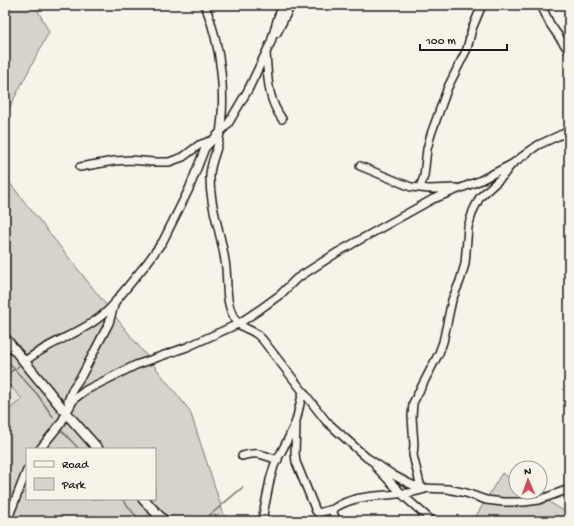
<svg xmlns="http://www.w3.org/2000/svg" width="574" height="526" font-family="'Gochi Hand',sans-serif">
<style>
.built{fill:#e6e3d9}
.green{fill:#d7d3cb;stroke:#7a7874;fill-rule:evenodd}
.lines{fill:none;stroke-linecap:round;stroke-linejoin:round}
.stream{stroke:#72716c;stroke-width:1.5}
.minor-casing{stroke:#1c1c1c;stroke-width:10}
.major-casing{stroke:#1c1c1c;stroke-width:12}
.path{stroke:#1c1c1c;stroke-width:1;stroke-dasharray:4 3;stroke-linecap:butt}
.minor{stroke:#f7f3e8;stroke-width:7}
.major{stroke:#f7f3e8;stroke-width:9}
</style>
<rect width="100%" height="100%" fill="#f7f3e8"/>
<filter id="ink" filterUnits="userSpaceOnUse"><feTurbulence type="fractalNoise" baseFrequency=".025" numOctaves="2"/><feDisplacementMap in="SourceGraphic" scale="8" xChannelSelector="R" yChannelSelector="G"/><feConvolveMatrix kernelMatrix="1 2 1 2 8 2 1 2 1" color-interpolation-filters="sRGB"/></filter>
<g filter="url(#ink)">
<path class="built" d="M5,380L22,399L5,413Z"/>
<path class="green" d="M5,5H35L49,32L7,112L5,119Z
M5,177L190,411L224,515L230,521H5V413L22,399L5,380ZM27,449H155V499H27Z
M502,473L516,482V492H533L569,514V521H473Z"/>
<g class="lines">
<path class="stream" d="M5,359L37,394L53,417
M62,431L79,449
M122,499L140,521
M203,521L243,487"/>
<defs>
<path id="minor" d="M205,5C221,46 227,96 219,139C217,151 211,162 210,174C209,205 221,232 225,261C229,282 223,303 237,322C242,328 249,329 255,333C257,334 260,337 262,339L326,421L366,457L393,475L410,484L421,488L448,489L466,493L486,500L503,502H524L539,500L569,489
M541,5L550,24L569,51
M277,33L291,5
M266,53C268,78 267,98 282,119
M360,166L411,187L429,189L456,188
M80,167L114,161L131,160L153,162H169L183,157L199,145L210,141
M420,188L424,176L427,149L431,134L448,87L467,49L472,29L482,5
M24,362C52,339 90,332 114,304
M69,407L68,401L73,388L82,375L109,323L115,302L147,263L163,241L189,189L205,148L228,124L248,90L271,42L278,17L283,5
M296,425L295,453L296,462L316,511L318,513L333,509
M40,449L61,423L74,399L86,390L136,365L187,347L238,324L259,310L281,294L296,279L338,252L433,199L479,181L512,164L538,145L569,131
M242,456C258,451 262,455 278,460
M376,467L406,498L432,521
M421,488L413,455L414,445L412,417L413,403L439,353L443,342L452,300L460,281L465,264L468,227L473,211L480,197L502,177L511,165
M7,521L27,470
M266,521L263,515L270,480L274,466L289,437L296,421L303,391
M337,521L333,513V509C360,490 396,499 425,489"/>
<path id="major" d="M5,338L67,414L98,449
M143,499L164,521"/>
</defs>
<use href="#minor" class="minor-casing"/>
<use href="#major" class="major-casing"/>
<path class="path" d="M5,376L19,366"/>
<use href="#minor" class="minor"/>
<use href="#major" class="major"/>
</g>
</g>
<rect width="574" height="526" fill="none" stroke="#f7f3e8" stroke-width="20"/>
<rect x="10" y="10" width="554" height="506" fill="none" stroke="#1c1c1c" stroke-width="1.5" filter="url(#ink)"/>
<rect x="26" y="448" width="130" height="52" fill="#f7f3e8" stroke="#9f9d96"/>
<rect x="34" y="461" width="20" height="6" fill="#f7f3e8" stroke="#9f9d96"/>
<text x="62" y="468" font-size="12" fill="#1c1c1c">Road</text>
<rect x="34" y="478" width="20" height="12" fill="#d7d3cb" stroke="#9f9d96"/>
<text x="62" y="488" font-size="12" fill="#1c1c1c">Park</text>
<g transform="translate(528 480) rotate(358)"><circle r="19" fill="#f7f3e8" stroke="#9f9d96"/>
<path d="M0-3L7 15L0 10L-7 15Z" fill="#d1495b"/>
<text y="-6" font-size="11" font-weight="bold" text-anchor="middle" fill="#1c1c1c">N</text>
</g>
<path d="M420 44v6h87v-6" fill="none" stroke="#1c1c1c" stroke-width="2"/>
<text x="426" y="44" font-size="12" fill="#1c1c1c" stroke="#f7f3e8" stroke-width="3" paint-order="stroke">100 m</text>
</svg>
